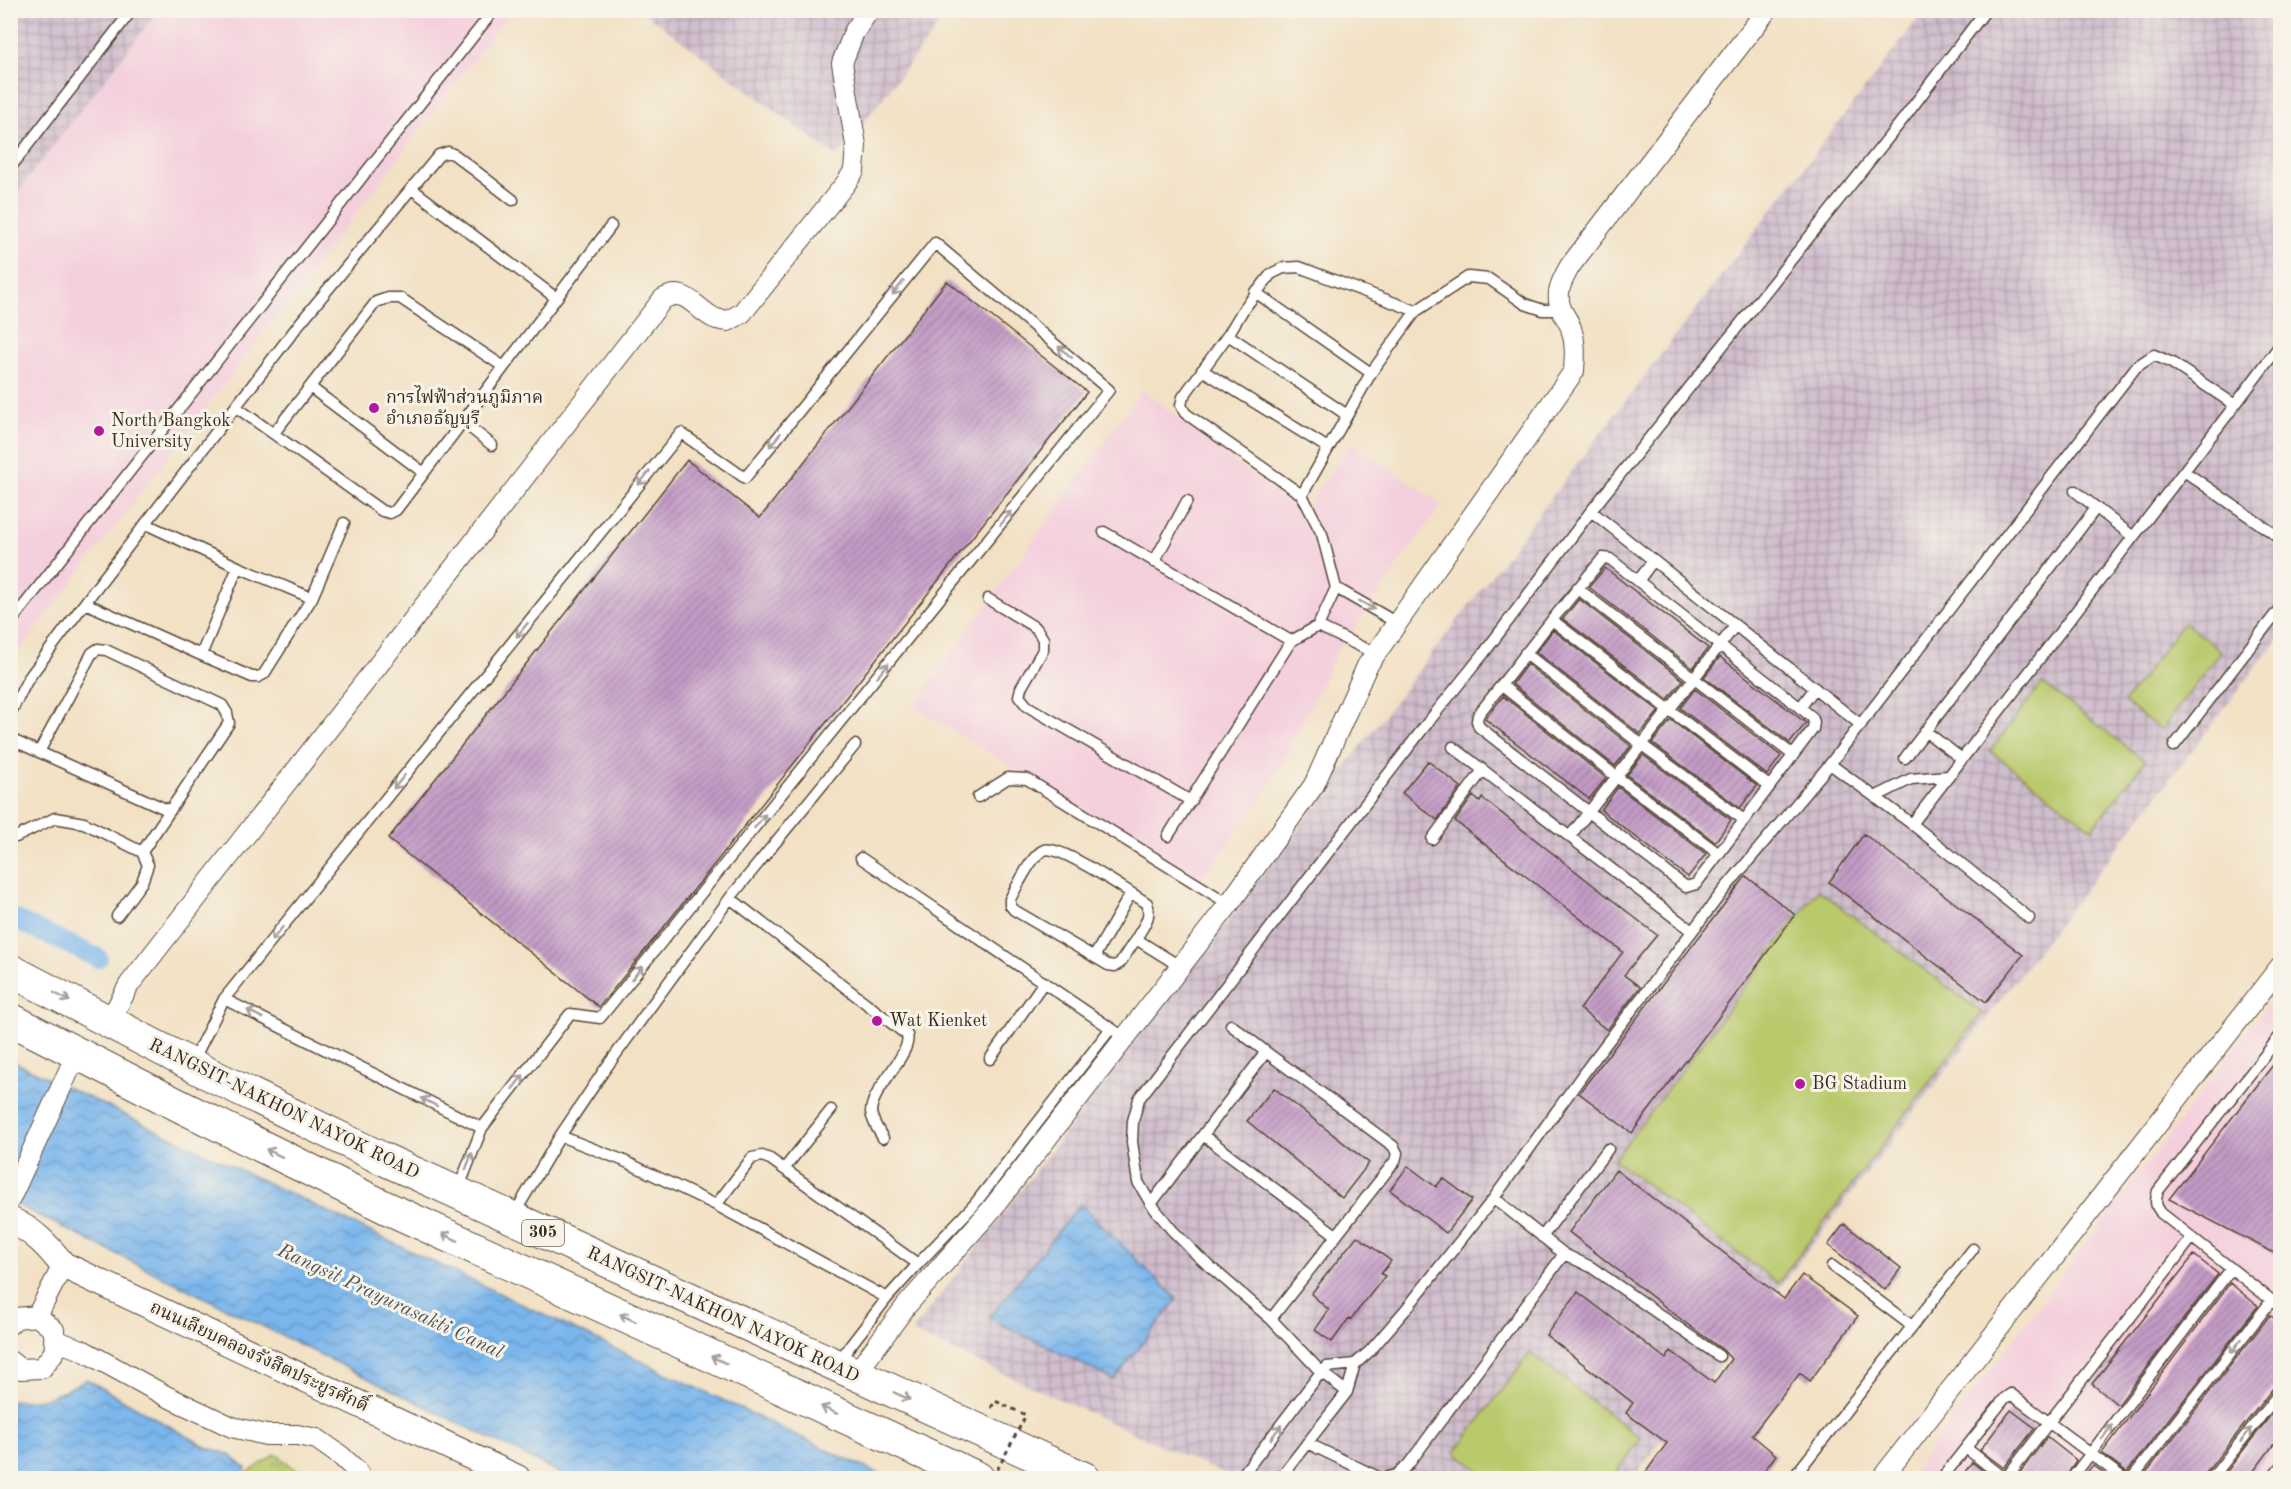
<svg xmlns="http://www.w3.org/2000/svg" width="2291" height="1489" font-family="'Old Standard TT','Noto Serif Thai',serif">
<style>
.built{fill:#f4cfdd}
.industrial{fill:url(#industrial-grid)}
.grass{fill:url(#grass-tufts);stroke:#7a7a45;stroke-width:1.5}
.pitch{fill:#b9c96c;stroke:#7a7a45;stroke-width:1.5}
.water{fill:url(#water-waves);stroke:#5a7085;stroke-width:1.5}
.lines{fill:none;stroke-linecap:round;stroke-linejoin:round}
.canal{stroke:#7ab6ec;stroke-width:20}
.building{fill:url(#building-hatch)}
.service-casing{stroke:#564537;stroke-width:13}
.minor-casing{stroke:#564537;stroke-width:22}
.tertiary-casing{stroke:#564537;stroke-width:28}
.primary-casing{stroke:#564537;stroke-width:34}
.path{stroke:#564537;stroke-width:3;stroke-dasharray:4.5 4.5;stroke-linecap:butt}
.service{stroke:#fff;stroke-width:10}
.minor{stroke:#fff;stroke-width:20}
.tertiary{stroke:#fff;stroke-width:26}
.primary{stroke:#fff;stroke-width:32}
.path-bridge{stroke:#564537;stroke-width:3;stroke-dasharray:4.5 4.5;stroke-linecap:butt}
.oneway{stroke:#a79f9a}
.poi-dot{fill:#b5179e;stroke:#f7f3e8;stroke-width:2}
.labels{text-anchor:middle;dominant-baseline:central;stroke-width:6;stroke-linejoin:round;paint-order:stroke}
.shield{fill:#f7f3e8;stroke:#73665b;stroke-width:1.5}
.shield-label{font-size:16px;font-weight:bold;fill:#3b2a1e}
.poi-label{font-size:18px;fill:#3b2a1e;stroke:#f7f3e8;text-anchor:start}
.street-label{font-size:18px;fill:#3b2a1e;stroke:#f7f3e8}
.water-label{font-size:20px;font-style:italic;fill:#4e545c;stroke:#f7f3e8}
</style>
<defs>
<pattern id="industrial-grid" width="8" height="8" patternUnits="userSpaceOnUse" patternTransform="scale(1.5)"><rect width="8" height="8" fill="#d0bdcd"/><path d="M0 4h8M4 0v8" fill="none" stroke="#aa9aa6"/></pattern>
<pattern id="grass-tufts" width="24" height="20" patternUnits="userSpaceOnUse" patternTransform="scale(1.5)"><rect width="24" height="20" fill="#b9c96c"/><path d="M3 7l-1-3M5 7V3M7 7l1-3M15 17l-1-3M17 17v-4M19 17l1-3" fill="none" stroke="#98a358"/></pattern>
<pattern id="water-waves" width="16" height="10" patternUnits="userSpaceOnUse" patternTransform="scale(1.5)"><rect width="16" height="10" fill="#7ab6ec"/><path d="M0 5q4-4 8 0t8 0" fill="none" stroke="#6594bf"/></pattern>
<pattern id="building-hatch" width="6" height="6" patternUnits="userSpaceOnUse" patternTransform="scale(1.5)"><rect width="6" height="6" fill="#c39bc6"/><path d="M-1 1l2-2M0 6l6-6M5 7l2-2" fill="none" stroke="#a07fa0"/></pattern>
</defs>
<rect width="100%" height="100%" fill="#f7f3e8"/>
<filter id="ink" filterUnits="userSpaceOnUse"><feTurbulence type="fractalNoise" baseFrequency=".0167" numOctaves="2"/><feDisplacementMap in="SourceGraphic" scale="12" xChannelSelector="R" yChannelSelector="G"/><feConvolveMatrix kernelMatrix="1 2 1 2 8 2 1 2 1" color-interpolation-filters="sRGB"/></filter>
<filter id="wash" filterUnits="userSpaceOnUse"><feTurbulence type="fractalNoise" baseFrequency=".008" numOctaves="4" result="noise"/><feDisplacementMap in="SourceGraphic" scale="24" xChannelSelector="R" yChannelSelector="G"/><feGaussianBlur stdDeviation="1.35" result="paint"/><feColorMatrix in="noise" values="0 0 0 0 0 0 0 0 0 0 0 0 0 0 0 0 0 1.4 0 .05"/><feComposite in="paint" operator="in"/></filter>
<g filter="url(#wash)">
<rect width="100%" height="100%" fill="#f2e1c4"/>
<path class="built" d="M158,11H511L11,662V200Z
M1142,390L1302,513L1352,443L1442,504L1338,650L1273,782L1200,881L913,706Z
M2280,988V1478H1908Z"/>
<path class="industrial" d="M11,11H158L11,200Z
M642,11H950L837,157Z
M1924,11H2280V636L1633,1478H1232L912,1332Z"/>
<path class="grass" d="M276,1454L307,1478H240Z"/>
<path class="pitch" d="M2184,622L2221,651L2161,730L2124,702Z
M2042,683L2145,761L2092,829L1990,751Z
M1818,890L1982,1013L1778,1283L1614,1160Z
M1530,1353L1641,1439L1612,1478H1490L1455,1452Z"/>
<path class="water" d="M10,1060L840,1456L888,1478H570L11,1202Z
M1080,1204L1177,1299L1114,1380L989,1318Z
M86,1379L208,1448L228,1454L246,1468L242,1478H11V1400C42,1403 60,1395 86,1379Z"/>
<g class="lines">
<path class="canal" d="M10,917L98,958"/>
</g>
<g id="blocks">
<path class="building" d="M947,281L1087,392L705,876L599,1007L388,839L687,460L760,518Z
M1605,568L1708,648L1693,668L1589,587Z
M1579,599L1683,680L1668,699L1563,619Z
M1553,630L1659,711L1640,734L1536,652Z
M1720,657L1806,723L1790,743L1704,677Z
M1527,664L1631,746L1615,766L1512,684Z
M1695,689L1781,756L1767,775L1680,708Z
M1503,696L1606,778L1589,799L1485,719Z
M1671,720L1757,786L1740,808L1652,743Z
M1643,755L1731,820L1715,842L1627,775Z
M1428,761L1461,787L1437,820L1402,793Z
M1618,787L1706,854L1688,877L1601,810Z
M1473,796L1480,802L1482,798L1657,935L1624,975L1640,987L1607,1030L1580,1009L1623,952L1455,821Z
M1864,834L2023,955L1986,1002L1829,882Z
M1746,876L1795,915L1632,1133L1579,1093Z
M2280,1056V1256L2169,1199Z
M1274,1088L1369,1163L1342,1198L1247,1121Z
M1408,1166L1436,1187L1443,1178L1472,1200L1446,1233L1390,1190Z
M1616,1170L1784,1299L1802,1275L1858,1316L1810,1381L1800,1373L1752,1435L1776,1455L1758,1479H1641L1667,1443L1626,1413L1633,1403L1546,1335L1578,1292L1666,1359L1671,1351L1714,1383L1731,1359L1723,1350L1687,1324L1569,1232Z
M1844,1224L1901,1268L1885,1290L1828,1245Z
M1357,1236L1391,1261L1381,1274L1385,1276L1351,1319L1349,1318L1332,1342L1315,1330L1329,1310L1311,1294Z
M2194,1255L2218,1274L2118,1405L2092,1384Z
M2230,1283L2258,1306L2127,1472L2102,1453Z
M2270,1315L2280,1323V1385L2274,1387L2206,1473L2205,1479H2141Z
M2280,1403V1436L2248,1479H2221Z
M2011,1410L2035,1428L2004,1468L1980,1450Z
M2047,1437L2076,1460L2065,1479H2015Z
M1972,1462L1993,1479H1960Z
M2093,1465L2111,1479H2081Z"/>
</g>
</g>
<g filter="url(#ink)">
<use href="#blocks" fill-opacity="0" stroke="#564537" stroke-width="1.5"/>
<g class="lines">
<defs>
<path id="service" d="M10,168L132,10
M412,189L556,298
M1255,292L1371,373
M1228,335L1347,415
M504,367L611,226
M1202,370L1328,448
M310,387L424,473
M236,407L382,511L390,513L396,510L504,367L400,298H388L376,302L274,433
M463,422L492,445
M2184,471L2280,538
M2075,491L2132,536
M1302,495L1371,373L1416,311
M1591,511L1861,725
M1104,532L1291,641L1318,626L1336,588L1322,534L1302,495L1185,413L1181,405L1183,397L1228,335L1243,310L1271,274L1283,268L1299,267L1416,311L1468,277L1489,279L1525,304L1543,310H1561
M1603,558L1610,559L1812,717L1814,722L1813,729L1696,884L1686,887L1479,727L1477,721L1478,715L1552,620Z
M1154,562L1187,501
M238,567L312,598
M1638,581L1653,561
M1336,588L1397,623
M1577,588L1793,755
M988,599L1036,628L1043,639V650L1021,688L1019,696L1027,706L1191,801
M85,603L201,655L238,567L146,524
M1552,620L1769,786
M10,623L494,10
M1318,626L1376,654
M1525,653L1642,745L1744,820
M201,655L252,677H258L264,674L312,598L344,523
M1501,685L1617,777L1719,854
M1800,708L1815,688
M10,714L28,679L93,592L300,323L439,155L448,152L455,155L513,200
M1925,731L1962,759
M10,739L170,811
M2174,746L2280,608
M1453,747L1692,931
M39,752L92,653L98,649L106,650L222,705L227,713L229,723L142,852
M1905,758L2096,508
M1830,764L1912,824
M978,797L1008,778L1027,779L1229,904
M1875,797L1911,779L1948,776
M10,836L16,837L55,818L84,823L142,852L148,865L142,882L117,916
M1168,836L1291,641
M1570,836L1735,626
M1432,839L1483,770
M861,858L1125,1038
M730,898L907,1035C913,1053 871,1089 871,1112C872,1121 878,1130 883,1138
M2029,918L1912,824L2235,405
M1136,939C1143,926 1152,918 1147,903C1130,893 1060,844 1044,850C1032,854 1017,887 1010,899V905L1014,910L1108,965L1115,966L1120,963L1136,939L1181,967
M1094,957L1131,893
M224,999L482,1128
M1231,1025L1266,1052
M2280,1036L2158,1191C2155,1201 2155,1205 2161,1213L2280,1307
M990,1059L1044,982
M192,1063L224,999L681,433L745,478L935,243L1109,390L600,1018L570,1014L482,1128L458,1190
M1203,1135L1266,1052L1393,1146L1397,1153L1395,1161L1271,1319
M784,1169L831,1110
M1494,1198L1564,1254
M1151,1204L1203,1135L1336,1235
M716,1205L752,1158L762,1156L770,1159L918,1264L887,1298
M513,1216L560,1136
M1542,1237L1608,1149
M918,1264L974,1205L1111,1028
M1832,1266L1912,1326
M837,1363L887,1298L716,1205L622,1160L560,1136L603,1072L730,898L855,745
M1347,1392L1321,1372L1271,1319L1200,1258L1172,1230L1151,1204L1138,1182L1132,1142L1133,1121L1139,1099L1425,726L1484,653L1591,511L1904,118L1986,10
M1307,1443L1380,1478
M1966,1448L2004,1478
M1240,1478L1321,1372L1327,1367L1355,1364
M1280,1478L1347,1392L1355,1364L1370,1351L1407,1308L1494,1198L1586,1070L1723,891L1830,764L2136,367L2154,355L2172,363L2235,405L2280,345
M1384,1478L1396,1475L1408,1465L1564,1254L1591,1267L1719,1356
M1793,1478L1973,1249
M1942,1478L2005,1398L2011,1394L2123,1478
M2006,1478L2191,1239
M2072,1478L2231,1269
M2132,1478L2272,1300
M2212,1478L2280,1392
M2272,1478L2280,1468"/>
<path id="minor" d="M109,1022L129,985L663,299C686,286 694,308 714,318C718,320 723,320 728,321L742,313L846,183L854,171L856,145L842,63L854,32L869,10
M10,1199L77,1053
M37,1316L63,1265
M10,1324L16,1318L37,1316L54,1330L55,1351L42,1368L20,1369L10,1361
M54,1340L82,1350L166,1396L232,1427L266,1435H297L317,1439L341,1456L356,1470L361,1478
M855,1375L906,1306L991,1210L1229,904L1314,785L1367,666L1574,371C1575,355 1576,343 1571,328C1569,322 1565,317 1562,311C1554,294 1562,280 1570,266L1767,10
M1882,1478L2280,967"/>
<path id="tertiary" d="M10,1220C33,1230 48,1246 63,1265L517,1478"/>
<path id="primary" d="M10,970L207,1073L379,1157L1084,1478
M10,1019L180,1106L387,1208L978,1478"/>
</defs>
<use href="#service" class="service-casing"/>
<use href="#minor" class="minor-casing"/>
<use href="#tertiary" class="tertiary-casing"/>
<use href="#primary" class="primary-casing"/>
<path class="path" d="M991,1408L995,1401L1026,1415"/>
<use href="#service" class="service"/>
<use href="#minor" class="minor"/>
<use href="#tertiary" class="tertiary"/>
<use href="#primary" class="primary"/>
<path class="path-bridge" d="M993,1478L1026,1415"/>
</g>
<defs><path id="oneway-shaft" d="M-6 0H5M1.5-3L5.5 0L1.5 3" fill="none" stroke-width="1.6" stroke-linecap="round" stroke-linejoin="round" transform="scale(1.5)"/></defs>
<g class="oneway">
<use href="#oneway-shaft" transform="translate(898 288) rotate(129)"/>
<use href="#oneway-shaft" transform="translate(1065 352) rotate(-140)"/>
<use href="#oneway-shaft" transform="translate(775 440) rotate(129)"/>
<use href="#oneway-shaft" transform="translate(644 478) rotate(129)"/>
<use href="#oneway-shaft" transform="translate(1006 518) rotate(-51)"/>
<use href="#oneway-shaft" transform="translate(1367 605) rotate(29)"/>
<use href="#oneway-shaft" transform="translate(522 630) rotate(129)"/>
<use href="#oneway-shaft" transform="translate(883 670) rotate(-51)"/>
<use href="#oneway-shaft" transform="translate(399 782) rotate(129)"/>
<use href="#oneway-shaft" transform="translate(760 821) rotate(-51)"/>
<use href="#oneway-shaft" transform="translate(277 934) rotate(129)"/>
<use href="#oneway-shaft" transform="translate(637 973) rotate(-51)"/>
<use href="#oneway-shaft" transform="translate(62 997) rotate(28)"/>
<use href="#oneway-shaft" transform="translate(255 1014) rotate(-153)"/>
<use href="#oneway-shaft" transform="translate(518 1082) rotate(-52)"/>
<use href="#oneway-shaft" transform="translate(429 1102) rotate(-153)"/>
<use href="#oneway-shaft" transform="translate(274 1153) rotate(-154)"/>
<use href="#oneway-shaft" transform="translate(469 1161) rotate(-69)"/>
<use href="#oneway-shaft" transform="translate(450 1237) rotate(-155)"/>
<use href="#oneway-shaft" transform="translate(628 1318) rotate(-155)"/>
<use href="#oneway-shaft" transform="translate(2236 1346) rotate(128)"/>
<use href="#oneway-shaft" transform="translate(719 1360) rotate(-155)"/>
<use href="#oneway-shaft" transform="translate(902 1396) rotate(24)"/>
<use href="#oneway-shaft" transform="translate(829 1410) rotate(-155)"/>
<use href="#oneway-shaft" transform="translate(1276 1432) rotate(-53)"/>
<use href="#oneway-shaft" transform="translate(2107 1432) rotate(-53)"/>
<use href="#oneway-shaft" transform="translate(2246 1435) rotate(-52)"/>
</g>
</g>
<g class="poi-dot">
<circle cx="374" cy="408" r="6"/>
<circle cx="99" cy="431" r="6"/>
<circle cx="877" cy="1021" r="6"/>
<circle cx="1800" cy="1084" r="6"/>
</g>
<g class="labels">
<rect class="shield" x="522" y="1220" width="42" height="26" rx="4.5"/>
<g class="shield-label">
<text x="543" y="1233">305</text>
</g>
<g class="poi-label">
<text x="386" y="398">การไฟฟ้าส่วนภูมิภาค<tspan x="386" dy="21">อำเภอธัญบุรี</tspan></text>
<text x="111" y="421">North Bangkok<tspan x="111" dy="21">University</tspan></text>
<text x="889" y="1021">Wat Kienket</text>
<text x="1812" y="1084">BG Stadium</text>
</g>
<g class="street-label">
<text transform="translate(284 1109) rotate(26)">RANGSIT-NAKHON NAYOK ROAD</text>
<text transform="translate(723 1315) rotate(25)">RANGSIT-NAKHON NAYOK ROAD</text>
<text transform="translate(259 1357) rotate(25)">ถนนเลียบคลองรังสิตประยูรศักดิ์</text>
</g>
<g class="water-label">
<text transform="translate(390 1302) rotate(25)">Rangsit Prayurasakti Canal</text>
</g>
</g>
<rect width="2291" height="1489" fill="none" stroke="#f7f3e8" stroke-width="36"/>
</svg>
